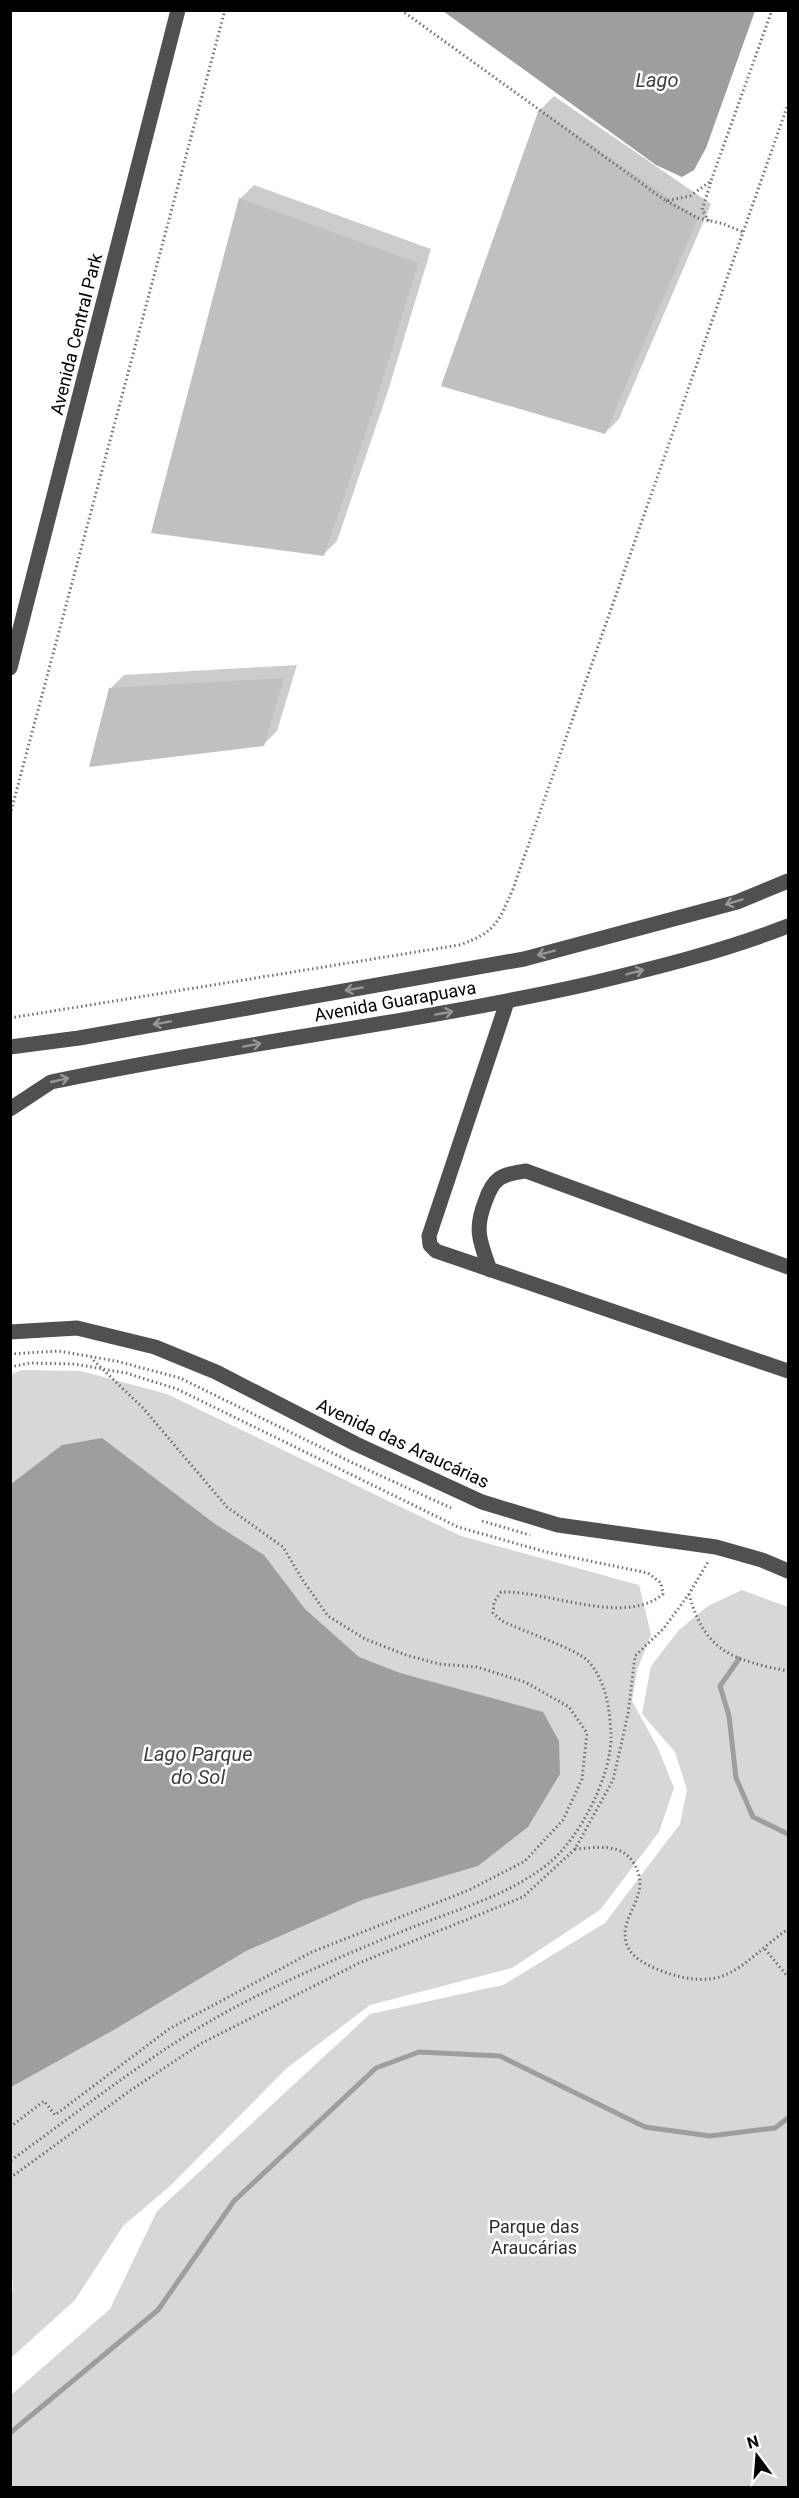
<svg xmlns="http://www.w3.org/2000/svg" width="799" height="2498" font-family="Roboto,sans-serif">
<style>
.green{fill:#d7d7d7}
.water{fill:#9e9e9e}
.shadow{fill:#0003}
.lines{fill:none;stroke-linecap:round;stroke-linejoin:round}
.stream{stroke:#9e9e9e;stroke-width:5}
.building{fill:#c0c0c0}
.path{stroke:#727272;stroke-width:3;stroke-dasharray:1.5 3;stroke-linecap:butt}
.minor{stroke:#505050;stroke-width:15}
.oneway{stroke:#969696}
.labels{text-anchor:middle;dominant-baseline:central;stroke-width:5;stroke-linejoin:round;paint-order:stroke}
.street-label{font-size:18px;fill:#000;stroke:#fff}
.park-label{font-size:18px;fill:#2e2e2e;stroke:#fff}
.water-label{font-size:20px;font-style:italic;fill:#3f3f3f;stroke:#fff}
</style>
<rect width="100%" height="100%" fill="#fff"/>
<path class="green" d="M22,1370L81,1371L167,1394L461,1536L639,1585L651,1634L637,1671L632,1701L658,1748L674,1788L659,1832L600,1910L512,1968L370,2005L287,2068L169,2187L123,2226L75,2300L11,2358L10,2292L13,2290L11,2262V1374Z
M742,1590L788,1607V2487H11V2395L110,2309L157,2211L370,2014L503,1985L605,1923L680,1824L687,1790L675,1752L642,1714L651,1666L679,1630L708,1606Z"/>
<path class="water" d="M443,11H755L706,148L694,170L682,177L656,165Z
M102,1438L215,1524L264,1555L305,1609L359,1657L400,1673L543,1712L559,1741L560,1774L528,1827L478,1866L362,1900L246,1951L117,2028L11,2087V1484L62,1445Z"/>
<path class="shadow" d="M554,96L711,204L619,419L605,433L443,385L540,110Z
M254,185L431,249L388,391L337,541L323,555L240,199Z
M297,665L277,731L263,745L110,689L124,675Z"/>
<g class="lines">
<path class="stream" d="M739,1659L720,1686L729,1716L736,1778L753,1817L788,1834
M10,2433L158,2310L234,2201L376,2068L419,2052L500,2056L645,2127L710,2136L775,2128L788,2118"/>
</g>
<path class="building" d="M539,109L698,218L605,434L441,386Z
M239,198L418,263L375,405L324,556L151,533Z
M284,678L264,746L89,767L109,688Z"/>
<g class="lines">
<path class="path" d="M401,10L666,201L690,196L711,181L772,10
M666,201L698,218L724,224L743,232
M709,221L702,210L711,182
M10,815L225,10
M10,1018L459,945C495,933 498,923 513,889L788,104
M10,1354L58,1351L116,1361L180,1378L355,1464L451,1508
M10,1367L30,1363L74,1364L126,1373L177,1389L458,1527L546,1552L648,1573L661,1583L663,1594C624,1627 548,1590 501,1592L494,1602L493,1613L502,1621C520,1630 576,1649 587,1660C606,1679 610,1710 611,1735C612,1775 580,1838 549,1863C510,1895 458,1909 413,1927C356,1950 299,1974 245,2002C161,2045 87,2106 10,2161
M482,1521L530,1535
M689,1594C705,1653 734,1660 788,1671
M575,1849C595,1848 620,1842 633,1862C655,1896 616,1916 627,1945C632,1958 647,1965 659,1970C727,1996 739,1964 788,1929
M765,1949L788,1977
M10,2127L44,2101L55,2115L169,2029L312,1952L469,1890L525,1861L563,1820L582,1779L587,1733L569,1707L525,1682L477,1667L439,1664L406,1655L365,1639L328,1616L302,1579L283,1547L227,1507L143,1408L91,1358
M10,2178L131,2090L202,2043L359,1963L523,1897L575,1849L613,1780L628,1714L635,1656L664,1628L689,1594L708,1562"/>
<path class="minor" d="M10,668L178,10
M507,1002L429,1236L430,1245L436,1251L788,1371
M10,1047L79,1038L524,959L737,902L788,881
M10,1109L51,1082C229,1044 410,1024 588,984C655,968 724,951 788,926
M490,1270C480,1242 474,1230 485,1202C493,1178 501,1174 526,1171L788,1267
M10,1332L77,1328L155,1347L216,1372L356,1444L482,1502L558,1525L716,1547L762,1560L788,1571"/>
</g>
<defs><path id="oneway-shaft" d="M-6 0H5M1.5-3L5.5 0L1.5 3" fill="none" stroke-width="1.6" stroke-linecap="round" stroke-linejoin="round" transform="scale(1.5)"/></defs>
<g class="oneway">
<use href="#oneway-shaft" transform="translate(734 902) rotate(163)"/>
<use href="#oneway-shaft" transform="translate(546 953) rotate(165)"/>
<use href="#oneway-shaft" transform="translate(635 972) rotate(-15)"/>
<use href="#oneway-shaft" transform="translate(354 989) rotate(170)"/>
<use href="#oneway-shaft" transform="translate(444 1013) rotate(-10)"/>
<use href="#oneway-shaft" transform="translate(162 1023) rotate(170)"/>
<use href="#oneway-shaft" transform="translate(252 1045) rotate(-10)"/>
<use href="#oneway-shaft" transform="translate(60 1080) rotate(-13)"/>
</g>
<g class="labels">
<g class="street-label">
<text transform="translate(76 334) rotate(-76)">Avenida Central Park</text>
<text transform="translate(395 1001) rotate(-10)">Avenida Guarapuava</text>
<text transform="translate(403 1443) rotate(25)">Avenida das Araucárias</text>
</g>
<g class="park-label">
<text x="534" y="2226">Parque das<tspan x="534" dy="21">Araucárias</tspan></text>
</g>
<g class="water-label">
<text x="657" y="80">Lago</text>
<text x="198" y="1754">Lago Parque<tspan x="198" dy="23">do Sol</tspan></text>
</g>
</g>
<rect width="799" height="2498" fill="none" stroke="#000000" stroke-width="24"/>
<g transform="translate(757 2456) rotate(344)" stroke="#ffffff" stroke-width="4.5" paint-order="stroke">
<path d="M0-4.5L10 22L0 15L-10 22Z" fill="#000000"/>
<text y="-9" font-size="16" font-weight="bold" text-anchor="middle" fill="#000000">N</text>
</g>
</svg>
